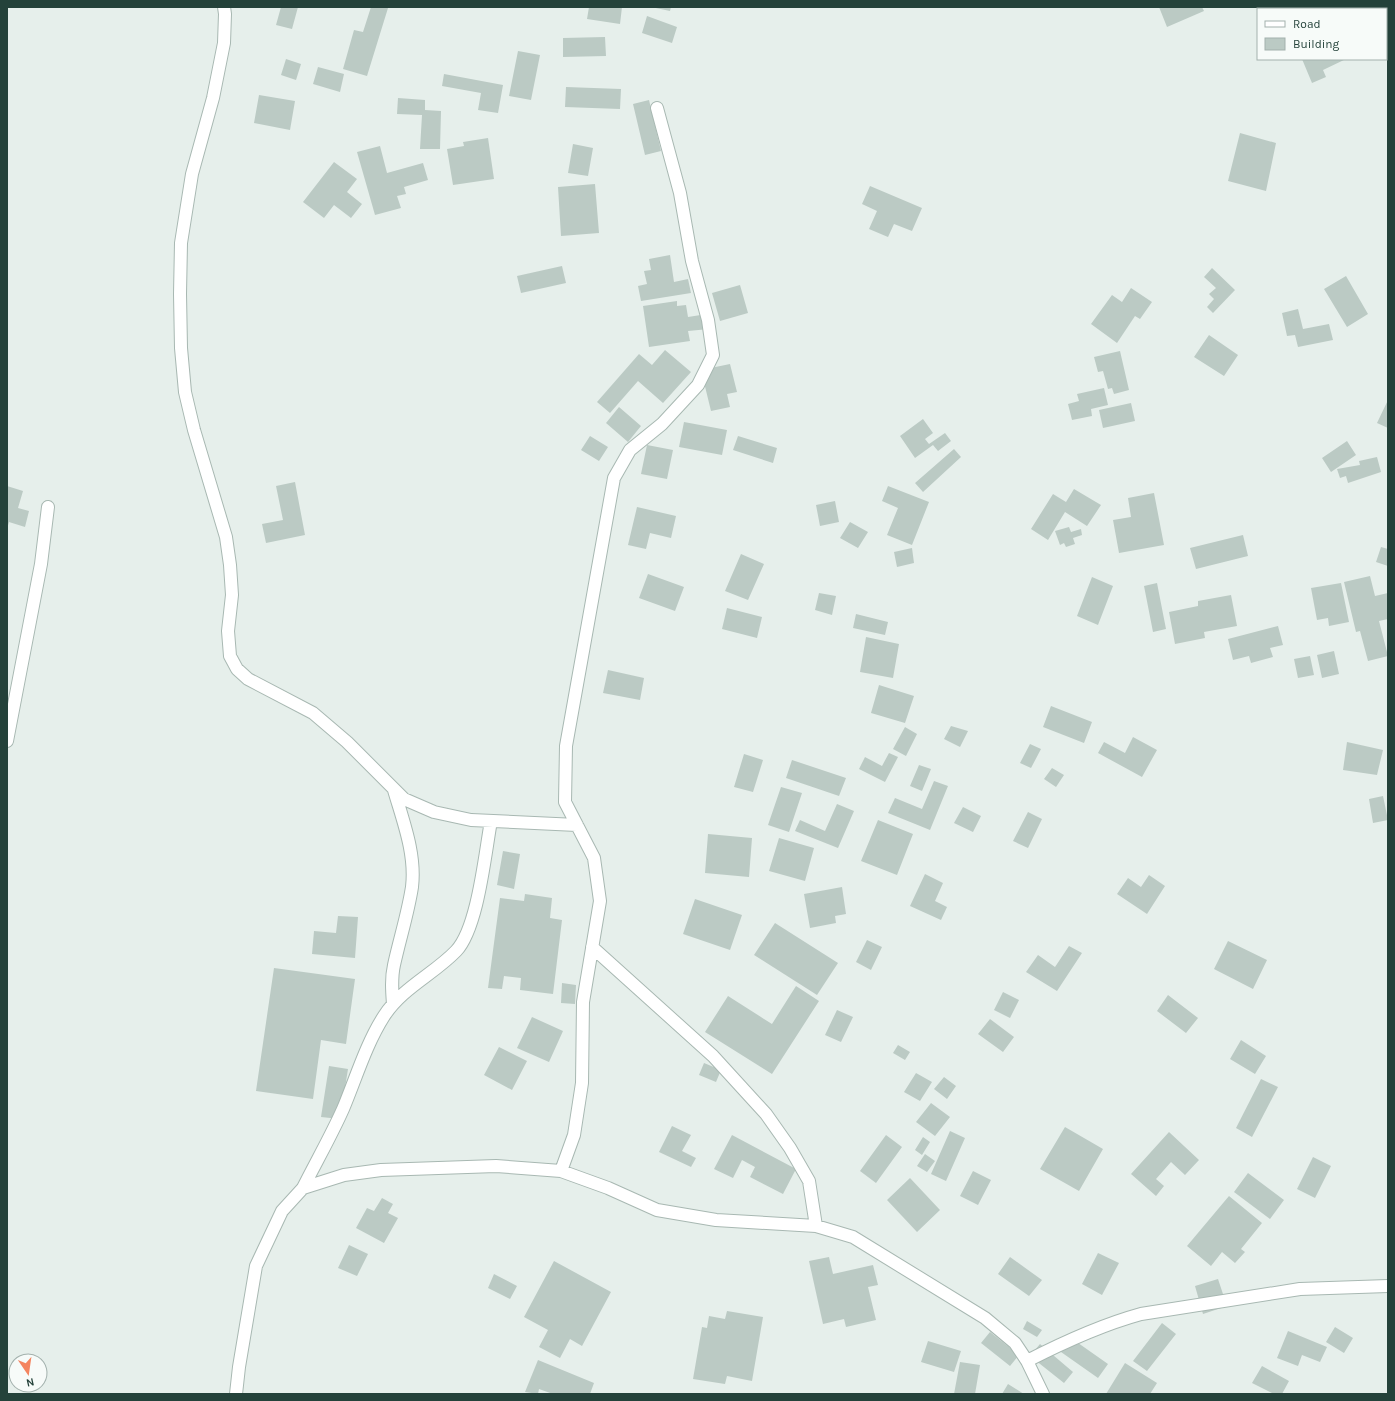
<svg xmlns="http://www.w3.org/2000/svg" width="1395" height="1401" font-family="Karla,sans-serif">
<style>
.building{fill:#bbcac4}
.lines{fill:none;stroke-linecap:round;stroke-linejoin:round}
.street-casing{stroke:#a8b8b2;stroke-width:14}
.street{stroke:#fff;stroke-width:12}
</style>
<rect width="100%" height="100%" fill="#e6efeb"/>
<path class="building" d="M281,7H298L292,29L276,25Z
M371,7L388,8L367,76L343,69L354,30L363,32Z
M589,7H622L620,24L587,19Z
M651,7H671L670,11Z
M1159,7H1202L1204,11L1167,27Z
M1341,7H1379V9H1341Z
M647,16L677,27L672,43L642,33Z
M605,37L606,56L563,57V38Z
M518,51L540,55L531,100L509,96Z
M286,59L301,64L296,80L281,75Z
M1302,59H1346L1323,70L1326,77L1312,83Z
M318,67L344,74L340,92L313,84Z
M444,74L503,85L498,113L478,110L481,93L442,86Z
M566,87L621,89L620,109L565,107Z
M259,95L295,101L290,130L254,123Z
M398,98L425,100V110L441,111L440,149H420L422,115L397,114Z
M649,100L661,151L645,155L633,104Z
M1240,133L1276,143L1266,191L1228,181Z
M488,138L494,179L453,185L447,149L464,146L463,142Z
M573,144L593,148L588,176L568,173Z
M380,146L387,173L423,163L428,180L404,187L406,194L397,196L401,208L375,215L357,152Z
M334,162L357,179L347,192L362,204L351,218L334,205L324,218L303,202Z
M595,184L599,233L561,236L558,187Z
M870,186L922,208L912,231L894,224L888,237L869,229L877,211L862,204Z
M670,255L674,282L688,279L691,293L641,301L638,286L647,284L644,271L651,270L649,259Z
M562,266L566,283L521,293L517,276Z
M1212,268L1235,290L1213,313L1207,307L1214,299L1209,294L1216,288L1204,277Z
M1346,276L1368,314L1347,327L1324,289Z
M740,285L748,313L720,321L712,293Z
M1131,288L1152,302L1140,319L1135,316L1117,343L1091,324L1112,295L1122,302Z
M677,301V306L686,305L688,317L707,314L709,329L688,331L690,341L649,347L643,306Z
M1298,309L1303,329L1329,324L1333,340L1298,347L1295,335L1287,336L1282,313Z
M1209,335L1238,355L1224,376L1194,357Z
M665,350L691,372L663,403L638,381L610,413L597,402L639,354L652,365Z
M1120,351L1129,390L1114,394L1112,388L1108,389L1103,371L1098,372L1094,357Z
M730,364L737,392L727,394L730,407L711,411L701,370Z
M1104,388L1108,405L1091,409L1092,416L1072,420L1068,404L1079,401L1077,394Z
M1388,400V428L1377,423Z
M1131,403L1135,421L1103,428L1099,410Z
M619,407L641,426L628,442L606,423Z
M923,419L933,433L925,439L929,444L945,433L951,441L938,451L933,445L915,458L900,436Z
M684,422L727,430L722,455L679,447Z
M590,436L608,447L599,461L581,450Z
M738,436L777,448L773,463L733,450Z
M1347,441L1356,455L1331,472L1322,458Z
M647,445L673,450L667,479L641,474Z
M954,449L961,457L923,492L915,483Z
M1377,457L1381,472L1348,483L1346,476L1340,478L1337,469L1360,465L1359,461Z
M295,482L305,535L266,543L262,524L283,520L276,486Z
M7,486L23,491L18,508L29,511L25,527L9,522L7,529Z
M888,486L929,502L912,545L887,535L898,508L882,501Z
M1074,489L1101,505L1087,526L1065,512L1048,540L1031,529L1053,494L1066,502Z
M1154,493L1164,545L1119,553L1113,520L1131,517L1128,498Z
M835,501L839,522L820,526L816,505Z
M637,507L676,516L671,538L650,533L646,549L628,545Z
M850,522L868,532L858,548L840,538Z
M1069,527L1071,532L1081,529L1082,535L1073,538L1075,544L1066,547L1064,543L1060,545L1055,531Z
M1243,535L1248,556L1196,569L1190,548Z
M1381,547L1388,549V566L1376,562Z
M912,548L914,563L897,567L894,552Z
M741,554L764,564L748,600L725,591Z
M648,574L684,587L675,611L639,598Z
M1370,576L1375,596L1388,593V619L1379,621L1388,656L1368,661L1360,631L1356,632L1344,582Z
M1092,577L1113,586L1098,625L1077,616Z
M1157,583L1166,629L1153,632L1144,586Z
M1341,583L1349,622L1329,626L1328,618L1317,620L1311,588Z
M819,593L836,596L832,615L815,610Z
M1231,595L1237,626L1204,632L1205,638L1175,644L1169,612L1198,606V601Z
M727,608L762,617L757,638L722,629Z
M856,614L888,622L885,635L853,628Z
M1278,626L1283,645L1270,648L1273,657L1251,663L1249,656L1233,660L1228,639Z
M866,637L899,644L893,678L860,672Z
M1334,651L1339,674L1322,678L1317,655Z
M1310,656L1314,675L1298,678L1294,659Z
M608,670L644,678L640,700L603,693Z
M879,685L914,696L905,723L871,713Z
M1051,706L1092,722L1084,743L1043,727Z
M951,726L968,731L960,747L944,739Z
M905,727L917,734L906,756L893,749Z
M1133,737L1157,750L1142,777L1098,753L1104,742L1125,753Z
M1347,742L1383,750L1377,775L1343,770Z
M1030,744L1041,749L1031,768L1020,763Z
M889,753L898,757L885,782L859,769L865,757L882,766Z
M744,754L763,760L753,792L734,787Z
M792,760L846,778L839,796L786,778Z
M919,765L931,769L922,791L910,786Z
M1052,768L1064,775L1056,787L1044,779Z
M934,781L948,786L930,830L888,813L895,798L922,809Z
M781,787L802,793L789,832L768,825Z
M1383,796L1388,820L1373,823L1369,799Z
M837,804L854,811L838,848L795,831L800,820L825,831Z
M963,807L981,816L973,832L954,823Z
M1028,812L1042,819L1028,848L1013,841Z
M878,820L913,834L897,875L861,861Z
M708,834L752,838L749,877L705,873Z
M779,838L814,848L805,881L769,871Z
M503,851L520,854L514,889L497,885Z
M925,874L943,883L935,901L947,907L941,920L910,906Z
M1149,875L1165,886L1147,914L1117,894L1128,878L1141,887Z
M842,887L846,914L835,916L836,923L810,928L804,894Z
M525,894L552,898L550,918L562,920L553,994L520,990L521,978L504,976L502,989L488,988L500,898L524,901Z
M695,899L742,915L730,950L683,934Z
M338,916L358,917L355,958L312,954L314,931L336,933Z
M775,923L838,963L817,995L754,955Z
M867,940L882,947L871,970L856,962Z
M1228,941L1267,960L1253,989L1214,969Z
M1069,946L1082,953L1057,991L1026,972L1038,955L1055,967Z
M274,968L355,979L346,1044L321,1040L313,1099L256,1091Z
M562,983L576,985L575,1004L561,1003Z
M796,986L819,1001L772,1074L705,1032L728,996L772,1024Z
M1003,992L1019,1000L1010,1018L994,1010Z
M1168,995L1198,1018L1186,1033L1157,1011Z
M837,1010L853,1017L841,1042L825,1035Z
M532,1017L563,1031L549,1062L517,1048Z
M990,1019L1014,1037L1003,1052L978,1034Z
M1241,1040L1266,1056L1255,1074L1230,1059Z
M898,1045L910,1052L905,1060L893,1053Z
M499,1047L527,1061L512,1090L484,1075Z
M704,1063L721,1070L716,1082L699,1075Z
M329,1066L348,1069L340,1119L321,1117Z
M916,1073L932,1082L920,1101L904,1092Z
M944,1077L956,1086L947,1099L934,1089Z
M1261,1079L1278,1087L1252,1137L1236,1128Z
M931,1103L950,1117L935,1136L916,1122Z
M672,1126L691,1135L682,1151L696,1158L691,1167L659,1152Z
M1065,1127L1103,1149L1079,1191L1040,1169Z
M950,1131L965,1138L946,1181L931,1174Z
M1169,1132L1199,1160L1185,1175L1171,1162L1156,1179L1164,1186L1156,1196L1131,1174Z
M732,1135L796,1169L783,1194L750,1177L755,1167L742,1160L733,1178L714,1169Z
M886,1135L902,1147L876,1183L860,1171Z
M923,1137L930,1142L922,1155L915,1150Z
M925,1154L935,1161L927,1172L917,1166Z
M1313,1157L1331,1166L1315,1198L1297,1189Z
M973,1171L991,1180L978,1205L960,1196Z
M1248,1173L1284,1200L1270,1219L1234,1192Z
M910,1178L940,1210L917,1232L887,1200Z
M1229,1196L1262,1223L1241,1249L1245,1252L1235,1263L1222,1252L1211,1266L1187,1246Z
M382,1198L393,1204L388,1213L398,1218L384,1243L356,1228L367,1208L374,1211Z
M349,1245L368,1254L357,1276L338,1268Z
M1098,1253L1119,1263L1102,1295L1082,1284Z
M829,1257L833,1274L873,1265L878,1285L868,1287L876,1320L846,1327L844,1319L823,1324L809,1261Z
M1010,1257L1042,1280L1029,1296L998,1274Z
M554,1261L611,1292L582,1346L570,1339L560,1358L539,1347L548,1330L524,1317Z
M494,1274L517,1286L510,1299L488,1288Z
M1218,1279L1227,1306L1203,1314L1195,1286Z
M727,1311L763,1317L752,1381L727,1376L725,1384L693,1379L702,1327L707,1328L709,1316L725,1319Z
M1027,1321L1042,1330L1037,1337L1023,1329Z
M1162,1323L1176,1334L1147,1371L1133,1361Z
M1335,1327L1353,1338L1344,1353L1326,1342Z
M1288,1331L1327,1347L1320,1362L1302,1355L1298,1366L1277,1358Z
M990,1332L1019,1355L1010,1366L981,1343Z
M1071,1338L1108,1364L1098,1378L1061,1352Z
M928,1341L961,1351L954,1372L921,1362Z
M1040,1344L1073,1372L1064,1383L1030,1356Z
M538,1360L594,1383L590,1394H553L539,1389L538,1394L525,1392Z
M960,1362L980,1365L975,1394H954Z
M1125,1363L1157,1383L1150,1394H1106Z
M1262,1366L1289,1381L1282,1394H1274L1252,1383Z
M1008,1384L1024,1394H1002Z"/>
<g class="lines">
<defs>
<path id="street" d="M224,7L225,14L224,43L213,98L192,174L181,243L180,294L181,348L185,392L194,430L226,537L230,565L232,595L228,631L230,656L237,669L248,679L313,713L347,742L404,799L434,812L471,820L577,825
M7,741L41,564L48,507
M592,947L713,1056L766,1114L790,1148L809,1181L816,1226
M393,1004C392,991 391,978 394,965C400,938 408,913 412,887C416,854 403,821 394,790
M561,1171L574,1135L582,1083L583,1002L600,901L594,858L565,802L566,746L614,478L630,450L662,424L698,385L713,355L708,320L692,261L680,193L657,108
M303,1188C316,1162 331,1136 343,1109C356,1078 366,1044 384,1016C402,988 434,974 456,951C478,928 485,853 491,821
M1027,1361C1064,1342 1101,1325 1141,1314L1300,1289L1388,1286
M236,1394L239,1367L256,1266L282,1211L303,1188L344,1175L381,1170L496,1166L561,1171L608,1188L657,1210L716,1220L816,1226L853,1237L985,1318L1015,1343L1027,1361L1043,1394"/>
</defs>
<use href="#street" class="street-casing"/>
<use href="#street" class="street"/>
</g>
<rect width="1395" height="1401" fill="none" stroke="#24423a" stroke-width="16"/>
<rect x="1257" y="8" width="130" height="52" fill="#f7fbf9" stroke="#a3b1ad"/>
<rect x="1265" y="21" width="20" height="6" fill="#ffffff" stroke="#a3b1ad"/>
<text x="1293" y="28" font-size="12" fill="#24423a">Road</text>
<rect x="1265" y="38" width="20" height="12" fill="#bbcac4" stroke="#a3b1ad"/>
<text x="1293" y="48" font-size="12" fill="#24423a">Building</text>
<g transform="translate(28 1373) rotate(167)"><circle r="19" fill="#f7fbf9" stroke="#a3b1ad"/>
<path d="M0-3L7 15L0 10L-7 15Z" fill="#f4845f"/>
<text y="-6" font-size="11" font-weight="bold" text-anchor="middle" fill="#24423a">N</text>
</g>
</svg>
